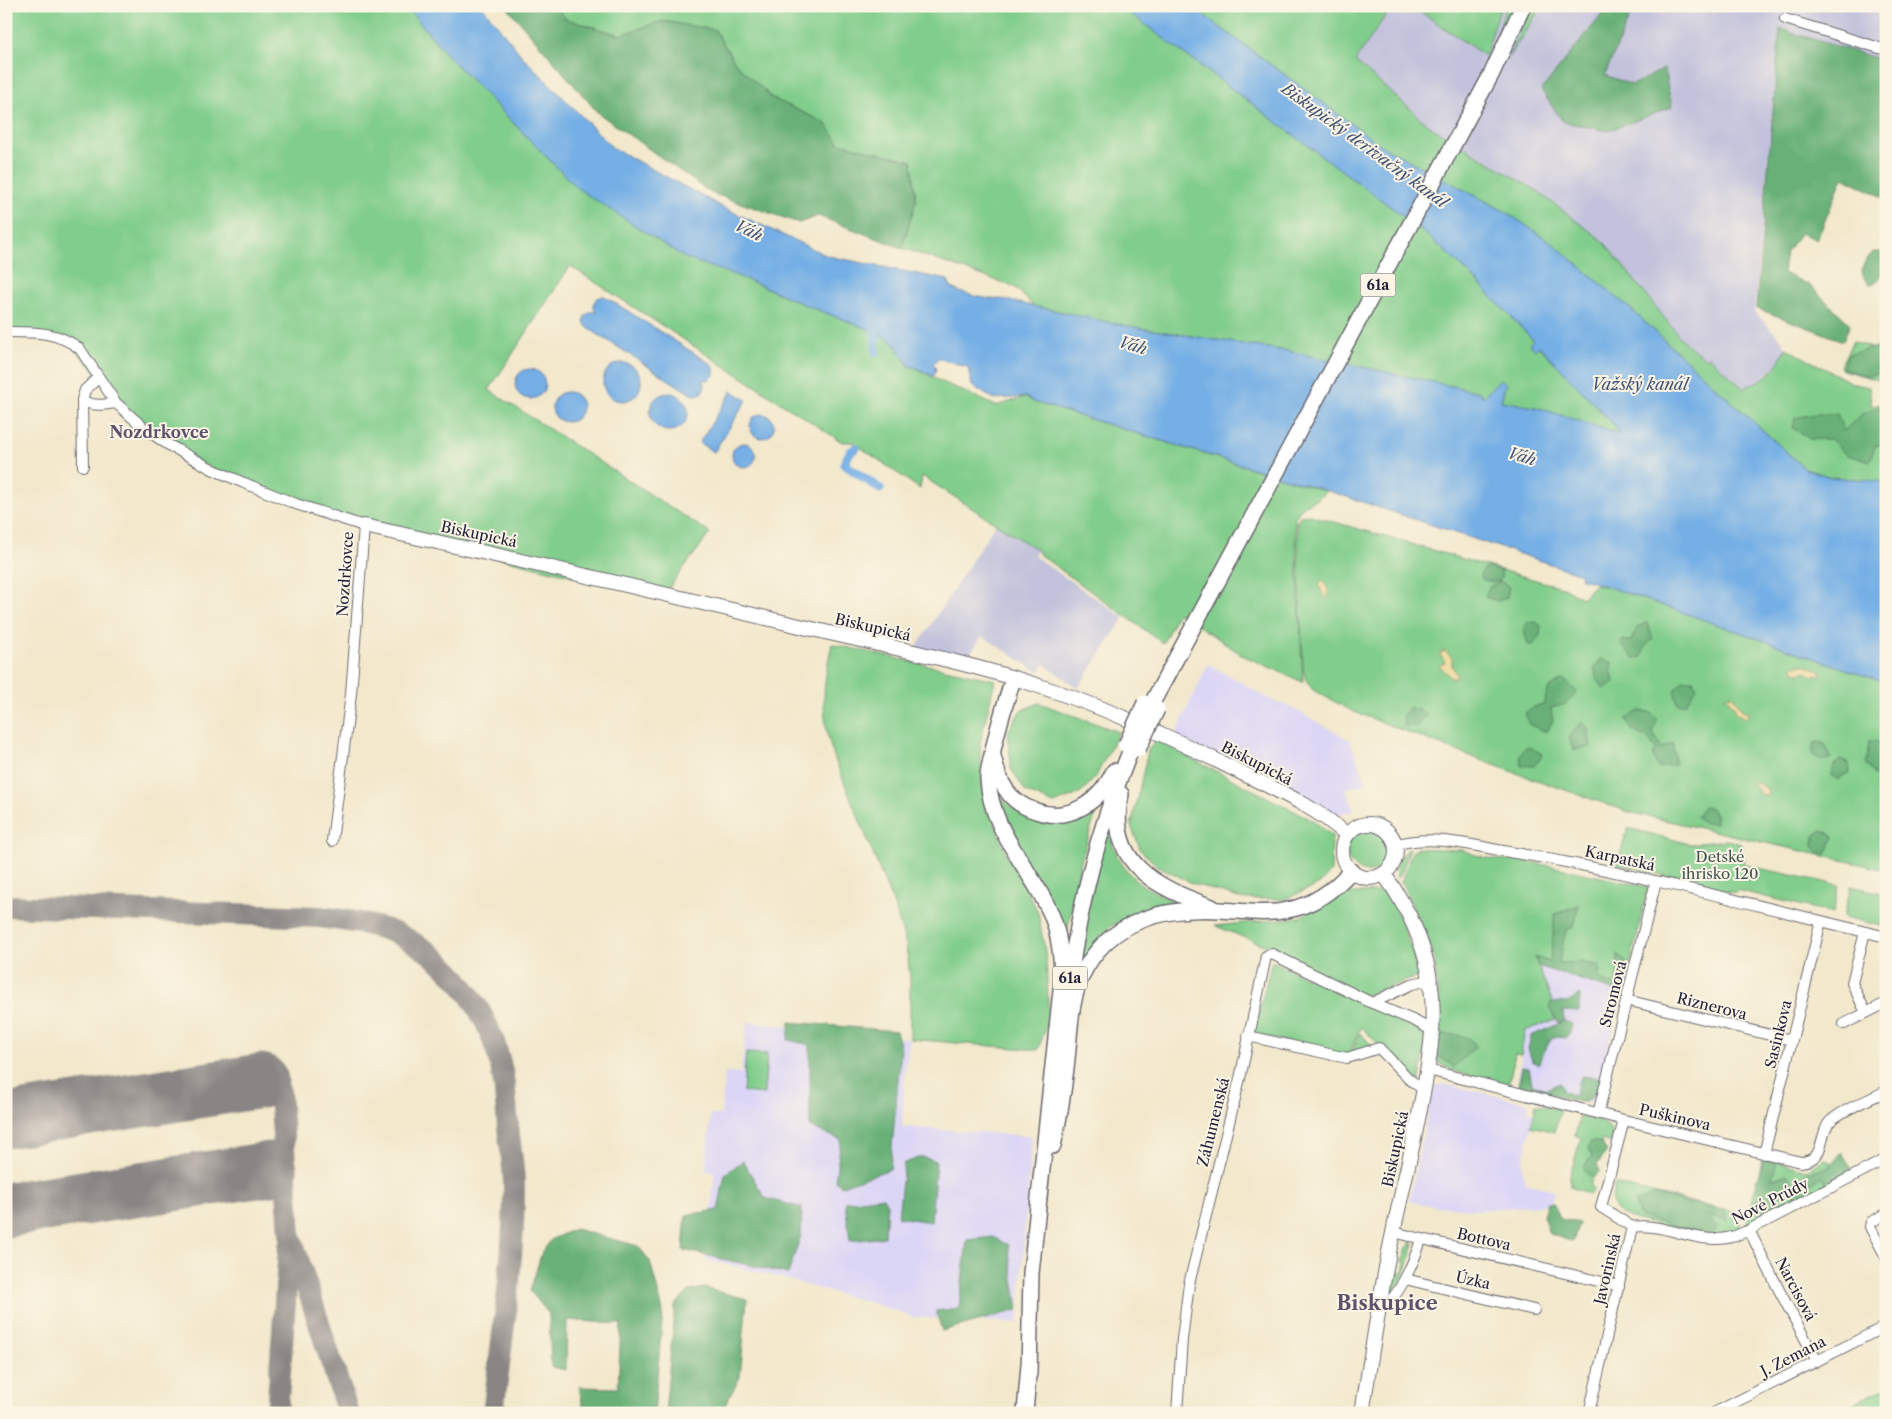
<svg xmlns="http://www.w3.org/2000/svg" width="1892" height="1419" font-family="'Libre Caslon Text',serif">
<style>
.built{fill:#dcd6f6}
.industrial{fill:#c2c2dc}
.green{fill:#81cd8b;stroke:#527863}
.forest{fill:#68b077;stroke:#456959}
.sand{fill:#eeda9e;stroke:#887e6c}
.water{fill:#74afe5;stroke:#4b6890}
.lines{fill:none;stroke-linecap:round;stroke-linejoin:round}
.canal{stroke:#74afe5;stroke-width:9}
.taxiway{stroke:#8a8584;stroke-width:22}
.runway{stroke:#8a8584;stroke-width:55}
.street-casing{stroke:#6b676e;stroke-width:12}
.secondary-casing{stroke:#6b676e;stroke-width:16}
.primary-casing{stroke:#6b676e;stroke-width:18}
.street{stroke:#fff;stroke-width:10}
.secondary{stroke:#fff;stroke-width:14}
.primary{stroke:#fff;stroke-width:15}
.primary-bridge-casing{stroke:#6b676e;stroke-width:18;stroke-linecap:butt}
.primary-bridge{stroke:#fff;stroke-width:15}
.labels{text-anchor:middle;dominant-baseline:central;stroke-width:4;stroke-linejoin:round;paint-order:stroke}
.shield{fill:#fcf5e5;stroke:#63616e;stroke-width:1}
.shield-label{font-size:14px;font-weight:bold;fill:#22223b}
.street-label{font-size:15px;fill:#22223b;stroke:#fcf5e5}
.park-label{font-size:15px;fill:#3e5553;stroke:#fcf5e5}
.water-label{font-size:16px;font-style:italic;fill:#3f5376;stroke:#fcf5e5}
.neighbourhood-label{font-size:16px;font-weight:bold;fill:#5d516c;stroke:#fcf5e5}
.district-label{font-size:20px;font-weight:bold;fill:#5d516c;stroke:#fcf5e5}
</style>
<rect width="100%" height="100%" fill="#fcf5e5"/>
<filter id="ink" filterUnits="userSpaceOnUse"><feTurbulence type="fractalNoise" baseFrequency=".02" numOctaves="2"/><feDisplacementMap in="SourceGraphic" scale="10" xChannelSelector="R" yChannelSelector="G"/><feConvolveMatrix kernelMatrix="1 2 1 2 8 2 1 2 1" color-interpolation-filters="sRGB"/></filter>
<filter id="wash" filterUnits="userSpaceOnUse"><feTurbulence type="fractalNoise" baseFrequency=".0096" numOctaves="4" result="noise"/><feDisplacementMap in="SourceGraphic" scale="20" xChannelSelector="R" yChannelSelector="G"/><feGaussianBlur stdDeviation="1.12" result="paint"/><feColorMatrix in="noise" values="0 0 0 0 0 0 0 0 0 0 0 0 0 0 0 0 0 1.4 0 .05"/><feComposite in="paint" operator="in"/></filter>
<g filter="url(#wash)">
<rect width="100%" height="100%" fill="#f2e8cc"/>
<path class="built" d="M1208,664L1275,702L1288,706L1350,740L1367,784L1346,788L1354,811L1337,814L1175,736Z
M1538,966L1622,993L1597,1095L1595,1099L1589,1103L1580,1102L1517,1086L1525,1031L1558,1018Z
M747,1022L910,1039L905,1073L902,1127L1032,1136L1018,1323L912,1317L882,1306L792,1281L706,1260L715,1172L706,1170V1167L710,1118L711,1115H721L725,1073L741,1074Z
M1443,1084L1529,1103L1527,1111L1535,1113L1522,1163L1525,1183L1554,1190L1551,1204L1479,1210L1444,1206L1442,1208L1409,1201L1434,1086Z"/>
<path class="industrial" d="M1393,6H1886V61L1780,29L1754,312L1781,339L1786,348L1783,358L1759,382L1733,403L1608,289L1603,241L1534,189L1429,126L1354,61Z
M996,523L1038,550L1034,556L1124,618L1078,688L1044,664L1039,672L982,636L966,660L916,648Z"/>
<path class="green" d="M6,6H406L447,55L577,188L746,279L808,306L876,332L894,343L909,366L916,368L938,380L996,406L1026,397L1034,402L1326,491L1319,498L1303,506L1295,518L1303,682L1244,656L1178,612L1163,643L1040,555L1037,550L922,476L920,489L853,442H842L570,266L489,390L710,533L662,597L364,526L238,482L183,453L134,417L69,342L6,332Z
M555,6H1120L1419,228L1470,274L1533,340L1529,344L1535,350L1539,346L1616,427L1619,434L1539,408L1501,401L1504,389L1500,380L1483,397L1479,392L1293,352L1127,326L1035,308L1015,287L902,248L916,201L912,161L839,143L825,123L772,98L736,64L715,30L662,21L621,35L566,19Z
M1191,6H1392L1355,61L1429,126L1534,189L1603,241L1683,341L1705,358L1708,356L1744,389C1750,384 1751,384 1758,382C1767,379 1783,358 1786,348L1854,384L1869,387L1872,406L1886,403V482L1831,477L1805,469L1626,305L1551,242L1504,211L1380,145Z
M1412,6H1501L1485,56Z
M1506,6H1515L1490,59Z
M1531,6H1542L1508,58Z
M1886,334V382L1842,370L1840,366L1853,341L1875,350Z
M1310,515L1546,583L1563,587L1582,598L1595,584L1609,587L1886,683V870L1629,812L1499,767L1352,711L1313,690L1306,680L1303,668L1297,522L1300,516Z
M832,644L995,680L980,743L982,786L1003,846L1038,912L1046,957L1049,1019L1038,1050L910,1039V976L906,945L895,908L834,757C820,715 822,685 832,644Z
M1039,703L1119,732L1096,776L1081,793L1054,804L1026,792L1011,769L1008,732L1020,711Z
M1155,740L1314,821L1332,836L1331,871L1320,884L1285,899H1242L1194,884L1158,866L1141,851L1131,826L1148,751Z
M996,793C1019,816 1049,834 1082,816C1088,814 1093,809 1098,805L1080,865L1065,943L1004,823Z
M1107,826C1112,843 1117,860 1129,873C1141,888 1164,896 1180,904L1142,910L1110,927L1080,964L1087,910Z
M1628,828L1690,844L1727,840L1742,844L1744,865L1839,885L1833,913L1737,890L1736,893L1617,864Z
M1347 850a22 22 0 1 1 44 0a22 22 0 1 1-44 0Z
M1410,848L1401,874L1397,878C1393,865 1400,855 1410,848Z
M1417,848L1463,850C1477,857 1501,862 1517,859L1648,887L1630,966L1622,993L1538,966L1559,1018L1525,1031L1521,1055L1515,1054L1509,1082L1507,1084C1491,1080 1448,1074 1438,1061L1440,1010L1433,953L1427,937L1401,882L1412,852Z
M1851,886L1886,894V927L1844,917Z
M1345,889L1351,893L1383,892L1395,905L1419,971L1417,977L1364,996L1272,948L1215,926L1300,917Z
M1272,961L1419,1030L1425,1036L1426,1043L1419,1085L1361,1027L1348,1056L1253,1034Z
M1360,1033L1373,1047L1350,1056Z
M746,1053L767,1054L764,1094L743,1092Z
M1536,1104L1560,1110L1555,1132L1531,1126Z
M1580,1116C1597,1121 1616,1121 1611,1143L1602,1140L1590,1187L1594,1189L1590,1194L1570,1187V1175L1581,1138L1575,1135Z
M1767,1159L1807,1170L1824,1159L1849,1171L1831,1185L1745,1230L1762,1161Z
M1615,1184L1742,1214L1738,1235L1713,1239L1629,1218C1610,1209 1610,1204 1615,1184Z
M1409,1240L1414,1244L1405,1274L1387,1303L1391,1270L1403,1273L1406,1264L1403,1262L1407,1247L1411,1245Z
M1886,1387V1413H1836Z"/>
<path class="forest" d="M506,6H555L566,19L620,35L662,21L715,30L736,64L772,98L825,123L839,143L912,161L916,201L902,248L818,216L799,223L711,193L598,113Z
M1609,6H1634L1605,75L1632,85L1664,69L1672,107L1608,131L1563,122L1541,90Z
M1780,29L1886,61V199L1843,177L1817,240L1801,233L1786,252L1783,273L1808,284L1850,324L1843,341L1756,308Z
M1873,252H1881L1886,255C1886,269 1884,278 1871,285C1857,273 1861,265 1873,252Z
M1881,346L1886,348V373L1867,376L1842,368L1848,354Z
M1881,406H1886V444L1875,446L1870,461L1846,455L1831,439H1810L1793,428L1795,418L1815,414H1837L1844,431L1862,414Z
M1489,567L1501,571V579L1494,582L1483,580L1480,575L1484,569Z
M1500,581L1509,587L1507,598L1497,601L1485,597L1489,587Z
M1528,622H1536L1541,626L1540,635L1533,645H1528L1523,627Z
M1647,622L1653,639L1645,647L1642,657L1634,658L1620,644L1623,640L1631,641L1637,628Z
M1601,659L1612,662L1611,670L1614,682L1604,689L1597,679L1594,668Z
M1564,679L1577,692L1566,704L1551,708L1553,721L1547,732L1530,725L1525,713L1534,707L1543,704L1549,688Z
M1684,680H1693L1697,688L1685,704H1678L1674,690Z
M1410,707L1427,714L1417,726H1404L1403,715Z
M1639,711L1650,712L1657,719L1653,733L1662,748L1673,743L1675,765L1658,768L1653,756L1656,749L1647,738L1632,730L1626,719Z
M1582,722L1588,728L1591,747L1573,750L1569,736Z
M1869,741H1877L1886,754V778L1874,775L1865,764L1867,757Z
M1818,742L1825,744L1832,759L1821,760L1812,754L1814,743Z
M1527,746L1543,754L1534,766L1521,765L1520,755Z
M1840,760L1849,763L1850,772L1837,779L1831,775L1834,765Z
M1703,807L1711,808L1716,816V824L1705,823L1697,817Z
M1821,830L1829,833L1834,837L1826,854L1819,853L1813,846L1814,836Z
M1579,905L1574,927L1566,930L1559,963L1582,962L1600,966L1599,980L1617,986L1618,954L1630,966L1622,993L1538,966L1534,957L1550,962L1555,914Z
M1580,994L1579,1012L1563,1011L1564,1020L1558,1023L1549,1008L1551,1002L1566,1003Z
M1565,1021L1572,1024L1568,1038L1552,1037L1538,1064L1532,1061L1528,1049L1531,1036Z
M790,1022L896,1031L901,1048L890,1169L842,1186L835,1181L841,1140L810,1127V1045L788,1040Z
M1442,1034C1455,1035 1469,1034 1476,1046L1454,1067L1437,1055L1436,1044Z
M1522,1067L1529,1068L1532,1084L1546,1089L1560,1083L1563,1091L1575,1096L1578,1083L1582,1076L1602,1078L1595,1094L1586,1102H1580L1518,1086Z
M1592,1141L1601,1143L1607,1151L1597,1165L1600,1171L1593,1178L1584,1171L1585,1165L1592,1156L1588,1148Z
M1842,1152L1853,1172L1828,1186L1822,1176L1812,1184L1803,1175C1810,1170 1815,1171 1823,1169C1832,1165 1836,1159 1842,1152Z
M922,1157L936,1161L931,1222L898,1217L904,1163Z
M743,1161L765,1198L802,1208L801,1235L788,1274L683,1250L686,1215L718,1210L725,1174Z
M1764,1161H1777L1772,1179L1788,1174L1794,1185L1803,1178L1810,1197L1804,1201L1788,1192L1780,1200L1783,1211L1764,1219L1753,1204L1760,1195L1756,1181Z
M1654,1194L1725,1212L1728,1221L1708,1215L1717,1227L1712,1236L1640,1217L1635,1203Z
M883,1197L887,1204L885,1237L850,1241L845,1202Z
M1547,1203H1553L1561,1219L1579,1223L1573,1242L1549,1234L1543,1215Z
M575,1229L638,1246L650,1261L663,1311L654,1413H584L579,1387L618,1388L621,1324L567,1320L566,1370L551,1367L549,1314L530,1291L542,1252L552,1239Z
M993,1237L1008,1245L1018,1310L942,1331L936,1311L959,1308L967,1240Z
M704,1288L747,1299L740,1377L721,1413H665L675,1305L689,1291Z"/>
<path class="sand" d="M1322,580L1328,589V598H1325L1319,586Z
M1445,651L1452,658V666L1457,675L1454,678H1451L1440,666L1442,663L1444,664L1445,662L1440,655L1442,652Z
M1795,665H1806L1821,671V677L1817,675L1812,676L1806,671L1801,673L1794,671L1793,667Z
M1731,695L1733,696L1742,710L1748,712V715L1745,718L1736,713L1734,706L1732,705L1726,696Z
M1755,781L1767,789L1768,794L1765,796L1759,794L1758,789L1752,783Z"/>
<path class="water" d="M406,6H482L521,55L613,148L722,207L828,256L948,280C949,284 949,285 952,288C958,293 992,301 1001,299L1127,326L1293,352L1479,392L1483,397L1500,379L1507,384L1504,389L1501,401L1539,408L1619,434L1616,427L1539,346L1535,350L1529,344L1533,340L1470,274L1419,228L1120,6H1191L1380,145L1504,211L1551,242L1626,305L1805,469L1831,477L1886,482V683L1609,587L1580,578L1581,574L1559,567L1341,495L1034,402L1026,397L994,399L972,386L968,367L941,359H937L933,364L936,368L934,376C925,373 918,367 909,366L894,343L876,332L808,306L746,279L685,258L577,188L447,55Z
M604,296L711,364L714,367V375L709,380H702L705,386L702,393L695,395L691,394L588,328C582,322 583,316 590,312H596C591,305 594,297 604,296Z
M603 382a19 19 0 1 1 38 0a19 19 0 1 1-38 0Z
M515 384a15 15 0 1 1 30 0a15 15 0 1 1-30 0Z
M732,391L747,400L714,452L699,443Z
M552 407a15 15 0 1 1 30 0a15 15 0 1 1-30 0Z
M650 412a19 19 0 1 1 38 0a19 19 0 1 1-38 0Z
M750 426a12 12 0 1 1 24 0a12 12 0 1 1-24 0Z
M732 455a12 12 0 1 1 24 0a12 12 0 1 1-24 0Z"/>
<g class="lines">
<path class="canal" d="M875,320L876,352
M856,448L850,452L844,464L880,489"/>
<path class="taxiway" d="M6,906L320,917C344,920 367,923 390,931C443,952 483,1001 498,1055C505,1078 506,1103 508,1127C510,1146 514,1167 514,1187C514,1262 502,1338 493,1413
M261,1081L280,1092L290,1234L348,1413
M277,1413L289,1247"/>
<path class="runway" d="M6,1121L261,1081
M6,1210L270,1169"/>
</g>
</g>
<g filter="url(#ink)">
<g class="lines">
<defs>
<path id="street" d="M1785,19L1886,50
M6,332C33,332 58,331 80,349L116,403L144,428L167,444L212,469L244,483L296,504L364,526L351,694L332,841
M98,378L85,390L82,400C94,407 103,405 116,403
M82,400L83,466
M1395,845C1433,833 1477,847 1515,853C1640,874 1763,907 1886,937
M1865,932L1852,983L1866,1013
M1626,1000L1791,1040
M1372,1003L1412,984L1430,980
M1844,1024L1886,1003
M1248,1036L1347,1058L1379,1048L1409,1079L1424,1090
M1428,1070L1624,1120L1801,1162C1825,1160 1819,1139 1828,1124C1835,1113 1873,1098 1886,1091
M1598,1114L1656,881
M1764,1154L1821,921
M1886,1214L1871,1222L1870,1227L1886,1257
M1632,1227C1664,1222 1695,1244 1727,1238C1735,1237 1742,1233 1749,1230L1886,1159
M1749,1230L1779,1290L1817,1361
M1393,1232L1619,1286
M1405,1279L1534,1310
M1380,1306C1398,1304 1416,1255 1421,1240
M1177,1413L1182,1339L1189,1284L1241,1074L1266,956L1272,954L1372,1003L1415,1021L1433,1031
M1589,1413L1632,1227L1601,1207L1624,1120
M1714,1413L1886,1326"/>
<path id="secondary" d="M364,526C507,557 649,590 791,624C873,644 958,659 1039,686C1105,707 1168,736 1230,767C1269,787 1314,805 1347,835
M1342 851a27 27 0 1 1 54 0a27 27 0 1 1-54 0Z
M1362,1413C1372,1353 1380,1292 1393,1233C1402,1190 1413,1147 1421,1104C1435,1034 1442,982 1409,915C1401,901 1394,886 1383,874"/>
<path id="primary" d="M1013,679C1005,704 997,729 992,755C990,763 988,771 988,778C990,831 1031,868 1051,914C1060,936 1062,958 1062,981L1031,1273L1029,1374
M1151,705L1491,75L1523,6
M993,756C996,767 998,778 1005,788C1012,800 1023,807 1036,811C1069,823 1100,802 1114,771
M1121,794C1105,863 1157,888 1212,907
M1070,979C1080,898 1101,822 1132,747
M1053,1146C1059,1120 1063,1094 1066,1068C1070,1037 1069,1003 1082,975C1108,920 1165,907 1220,910C1243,911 1265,915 1288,910C1314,905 1334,890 1351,871
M1025,1413L1029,1364"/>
</defs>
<use href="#street" class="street-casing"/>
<use href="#secondary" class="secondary-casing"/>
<use href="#primary" class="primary-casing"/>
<use href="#street" class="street"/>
<use href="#secondary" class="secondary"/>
<use href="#primary" class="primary"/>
<defs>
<path id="primary-bridge" d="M1126,745L1145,703
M1138,749L1157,709"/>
</defs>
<use href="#primary-bridge" class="primary-bridge-casing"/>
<use href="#primary-bridge" class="primary-bridge"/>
</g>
</g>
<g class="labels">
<g class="shield">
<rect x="1360.5" y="273.5" width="35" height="23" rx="4"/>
<rect x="1052.5" y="966.5" width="35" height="23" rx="4"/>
</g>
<g class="shield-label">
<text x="1378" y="285">61a</text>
<text x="1070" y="978">61a</text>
</g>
<g class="street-label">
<text transform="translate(479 534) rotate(12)">Biskupická</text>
<text transform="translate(345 574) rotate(-86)">Nozdrkovce</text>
<text transform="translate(873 627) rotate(13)">Biskupická</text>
<text transform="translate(1257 763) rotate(27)">Biskupická</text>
<text transform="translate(1620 858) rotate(12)">Karpatská</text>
<text transform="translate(1613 994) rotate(-76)">Stromová</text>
<text transform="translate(1712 1006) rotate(14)">Riznerova</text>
<text transform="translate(1778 1034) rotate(-76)">Sasinkova</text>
<text transform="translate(1675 1117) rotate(13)">Puškinova</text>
<text transform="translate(1213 1122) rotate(-76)">Záhumenská</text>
<text transform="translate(1395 1149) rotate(-78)">Biskupická</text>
<text transform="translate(1770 1201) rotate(-27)">Nové Prúdy</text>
<text transform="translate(1484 1239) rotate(13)">Bottova</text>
<text transform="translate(1607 1269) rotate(-77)">Javorinská</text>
<text transform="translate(1473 1280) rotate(13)">Úzka</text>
<text transform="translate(1796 1289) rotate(62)">Narcisová</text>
<text transform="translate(1793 1356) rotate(-27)">J. Zemana</text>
</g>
<g class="park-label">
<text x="1720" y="856">Detské<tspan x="1720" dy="17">ihrisko 120</tspan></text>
</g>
<g class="water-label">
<text transform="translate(1365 145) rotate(36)">Biskupický derivačný kanál</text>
<text transform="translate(749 230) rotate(26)">Váh</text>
<text transform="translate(1133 345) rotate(16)">Váh</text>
<text x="1640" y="384">Važský kanál</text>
<text transform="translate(1522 456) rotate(16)">Váh</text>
</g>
<g class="neighbourhood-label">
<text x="159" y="432">Nozdrkovce</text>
</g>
<g class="district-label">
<text x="1387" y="1303">Biskupice</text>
</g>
</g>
<rect width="1892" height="1419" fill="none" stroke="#fcf5e5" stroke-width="25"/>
</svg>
